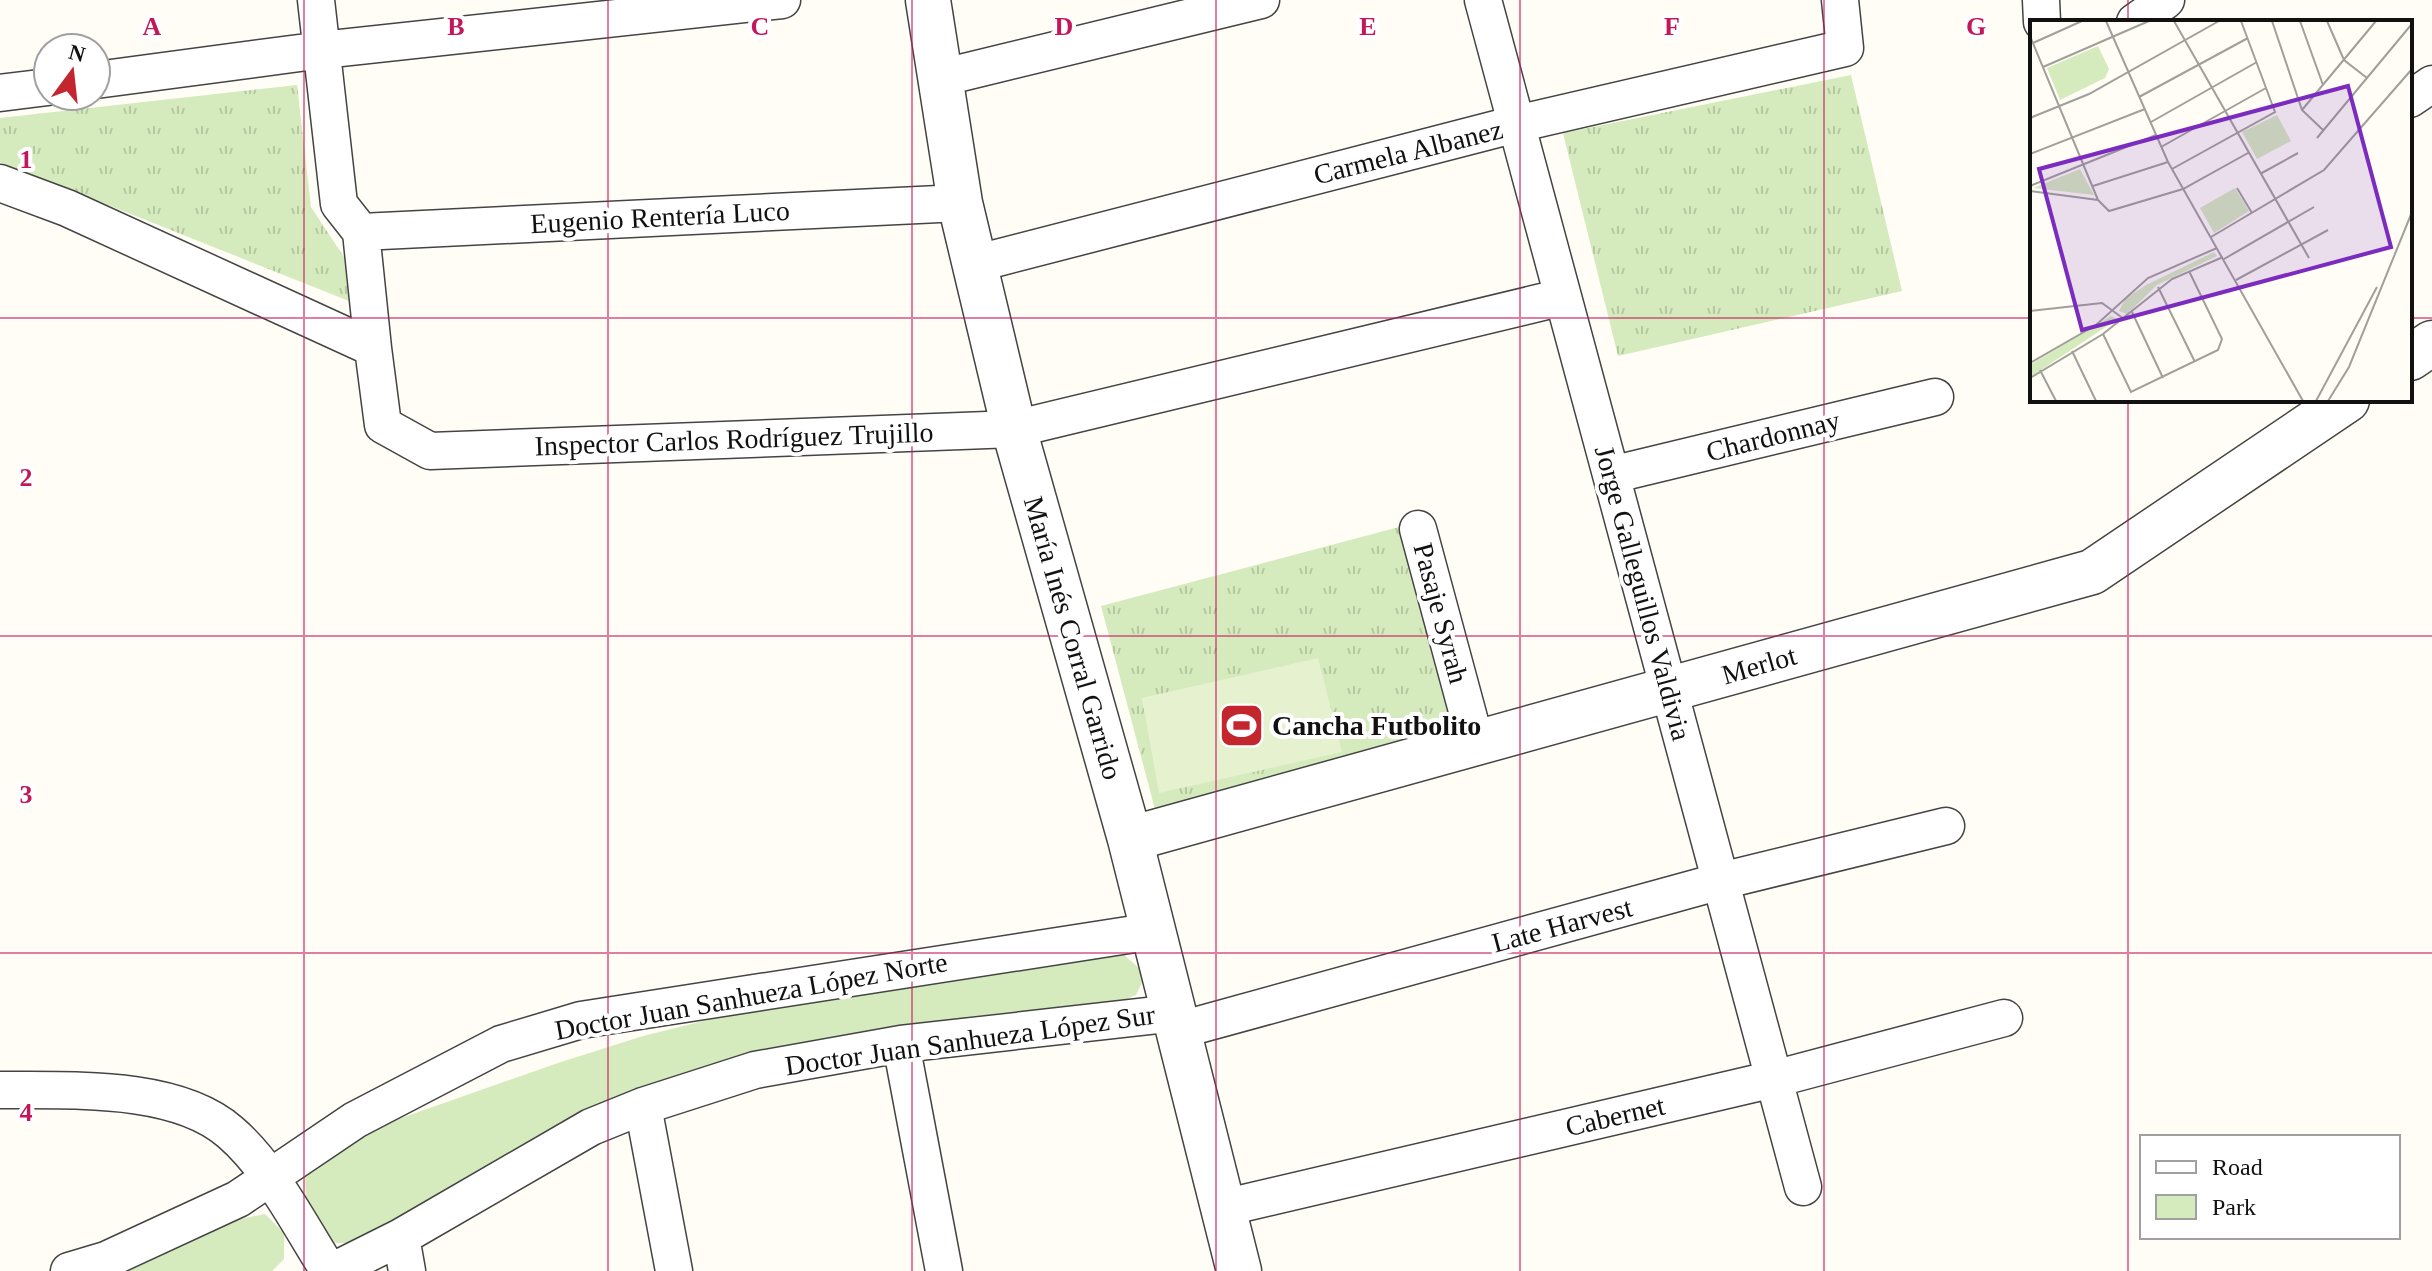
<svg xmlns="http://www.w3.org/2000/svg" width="2432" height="1271" font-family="Georgia,serif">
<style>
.grass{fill:url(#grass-tufts)}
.park{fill:#d5ebbd}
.pitch{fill:#e6f2cf}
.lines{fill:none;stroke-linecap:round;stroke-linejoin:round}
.minor-casing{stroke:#444;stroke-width:39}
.tertiary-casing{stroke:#444;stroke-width:47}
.minor{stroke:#fff;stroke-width:36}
.tertiary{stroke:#fff;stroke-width:44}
.grid{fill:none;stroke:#c2185b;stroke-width:2;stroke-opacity:0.55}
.labels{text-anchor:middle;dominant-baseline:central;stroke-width:8;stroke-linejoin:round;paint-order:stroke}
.street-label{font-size:28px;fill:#111;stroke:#fff}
.poi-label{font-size:28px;font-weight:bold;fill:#111;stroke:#fff;text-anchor:start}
.inset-road{fill:none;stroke:#a09f9a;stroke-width:2}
.view{fill:#7b2cbf;fill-opacity:0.15;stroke:#7b2cbf;stroke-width:4}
.inset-edge{fill:none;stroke:#111;stroke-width:4}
.grid-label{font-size:26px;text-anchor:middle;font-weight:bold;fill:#c2185b;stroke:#fff;stroke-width:8;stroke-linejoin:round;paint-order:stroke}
</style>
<defs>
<pattern id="grass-tufts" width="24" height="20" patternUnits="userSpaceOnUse" patternTransform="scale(2)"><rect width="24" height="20" fill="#d5ebbd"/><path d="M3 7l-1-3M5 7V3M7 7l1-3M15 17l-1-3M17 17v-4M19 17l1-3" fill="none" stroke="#b6c8a1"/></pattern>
</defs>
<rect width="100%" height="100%" fill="#fffdf5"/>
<path class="grass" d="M1851,75L1902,291L1618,356L1563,133Z
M297,85L311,207L344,257L349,301L0,162V118Z
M1399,527L1457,723L1156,813L1101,606Z"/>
<path class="park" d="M1106,954L1124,955L1146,974L1136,995L1117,1003L747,1056L636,1088L356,1243H333L306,1202L305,1174L370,1129L558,1063L643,1036L740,1012Z
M265,1214L284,1233V1259L272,1271H128L236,1220Z"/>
<path class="pitch" d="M1318,658L1342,752L1159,793L1142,698Z"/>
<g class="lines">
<defs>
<path id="minor" d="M316,0L339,204L361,232L373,348
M1483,0L1803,1187
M2041,0L2042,22
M2135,22L2166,0
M940,78L1261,0
M96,80L322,50L782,0
M0,93L48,87
M2410,99L2432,84
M0,183L67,208L373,348L383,425L430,451L1014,429L1563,297
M361,232L960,203
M974,264L1516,124L1845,48L1840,0
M1611,475L1935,397
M1418,529L1476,744
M1180,1030L1721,881L1946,826
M901,1044L944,1271
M0,1090C68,1091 175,1084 230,1132C271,1167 300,1226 329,1271
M643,1106L674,1271
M1223,1208L1774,1079L2004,1018
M401,1237L407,1271
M69,1271L106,1260L238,1199L355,1120L501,1044L581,1020L1154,931
M333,1271L401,1237L591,1127L643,1106L755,1070L901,1044L1175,1013"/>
<path id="tertiary" d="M928,0L960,203L1014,429L1130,839L1239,1271
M2410,358L2432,343
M1130,839L2092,572L2347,400"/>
</defs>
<use href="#minor" class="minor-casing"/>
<use href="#tertiary" class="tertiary-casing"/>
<use href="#minor" class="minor"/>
<use href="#tertiary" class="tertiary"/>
</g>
<path class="grid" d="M304,0V1271M608,0V1271M912,0V1271M1216,0V1271M1520,0V1271M1824,0V1271M2128,0V22M0,318H2032M2410,318H2432M2128,400V1271M0,636H2432M0,953H2432"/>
<defs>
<symbol id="stadium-square" viewBox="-11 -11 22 22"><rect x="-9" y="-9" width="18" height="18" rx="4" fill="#c4262e" stroke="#fff"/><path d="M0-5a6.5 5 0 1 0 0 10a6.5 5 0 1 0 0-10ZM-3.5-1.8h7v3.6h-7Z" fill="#fff"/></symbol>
</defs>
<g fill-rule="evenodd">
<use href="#stadium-square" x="1216" y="700" width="51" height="51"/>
</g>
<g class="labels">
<g class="street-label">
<text transform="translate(1408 152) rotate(-14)">Carmela Albanez</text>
<text transform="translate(660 217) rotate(-3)">Eugenio Rentería Luco</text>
<text transform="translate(1773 436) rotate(-14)">Chardonnay</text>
<text transform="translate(734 439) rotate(-2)">Inspector Carlos Rodríguez Trujillo</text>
<text transform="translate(1643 593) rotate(75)">Jorge Galleguillos Valdivia</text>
<text transform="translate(1441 613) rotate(75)">Pasaje Syrah</text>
<text transform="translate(1073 638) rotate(74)">María Inés Corral Garrido</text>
<text transform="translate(1759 665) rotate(-16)">Merlot</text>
<text transform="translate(1562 925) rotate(-15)">Late Harvest</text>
<text transform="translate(751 996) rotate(-10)">Doctor Juan Sanhueza López Norte</text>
<text transform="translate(970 1040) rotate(-8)">Doctor Juan Sanhueza López Sur</text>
<text transform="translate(1615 1116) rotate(-13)">Cabernet</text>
</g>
<g class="poi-label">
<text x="1272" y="725">Cancha Futbolito</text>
</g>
</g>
<g transform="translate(2030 20)">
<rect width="382" height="382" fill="#fffdf5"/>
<path d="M247,95L261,121L227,139L212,112ZM50,149L64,175L3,168ZM205,168L219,191L184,213L170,188Z" fill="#d5ebbd"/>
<path d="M68,26L79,49L75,58L30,80L17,48ZM184,232L187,236L127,265L97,294L89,291L95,279L116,265ZM81,296L88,299L0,357V345Z" fill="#d5ebbd"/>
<path class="inset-road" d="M76,1L138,142L273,381M144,1L279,238M242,1L272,90L293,110M270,1L293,65M297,1L314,40L337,58M0,16L68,180M3,23L52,1M13,47L119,1M109,77L218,18M272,90L346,1M0,98L59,74L189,1M121,102L227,42M287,118L381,5M131,127L236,68M0,134L115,89M142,149L245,92L211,1M230,154L268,133M0,166L126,115M63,166L138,142M207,168L222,193M0,171L68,180L79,191L153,169L218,133M181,217L294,150L382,49M194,239L284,187M206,260L298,210M128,267L165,342M0,291L72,283L94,299M102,292L133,358M73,314L101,372L188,330L192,319L159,251M42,331L66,381M0,343L66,305L118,258L187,228M10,350L26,381M0,358L73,314L142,259L193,237M286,381L347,267M298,381L319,347L382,192"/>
<path class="view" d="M318,66L361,227L52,310L9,149Z"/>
<rect width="382" height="382" class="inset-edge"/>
</g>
<g class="grid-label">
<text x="152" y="35">A</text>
<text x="456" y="35">B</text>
<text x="760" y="35">C</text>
<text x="1064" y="35">D</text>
<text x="1368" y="35">E</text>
<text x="1672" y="35">F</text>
<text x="1976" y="35">G</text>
<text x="26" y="168">1</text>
<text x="26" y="486">2</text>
<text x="26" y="803">3</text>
<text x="26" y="1121">4</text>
</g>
<rect x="2140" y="1135" width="260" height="104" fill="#ffffff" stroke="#a0a0a0" stroke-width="2"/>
<rect x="2156" y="1161" width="40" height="12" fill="#ffffff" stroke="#a0a0a0" stroke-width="2"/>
<text x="2212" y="1175" font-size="24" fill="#111111">Road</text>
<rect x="2156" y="1195" width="40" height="24" fill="#d5ebbd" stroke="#a0a0a0" stroke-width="2"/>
<text x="2212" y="1215" font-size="24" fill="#111111">Park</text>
<g transform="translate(72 72) rotate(15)"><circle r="38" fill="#ffffff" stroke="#a0a0a0" stroke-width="2"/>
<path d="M0-6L14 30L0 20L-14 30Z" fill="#c4262e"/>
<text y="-12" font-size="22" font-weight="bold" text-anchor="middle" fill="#111111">N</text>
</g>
</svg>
